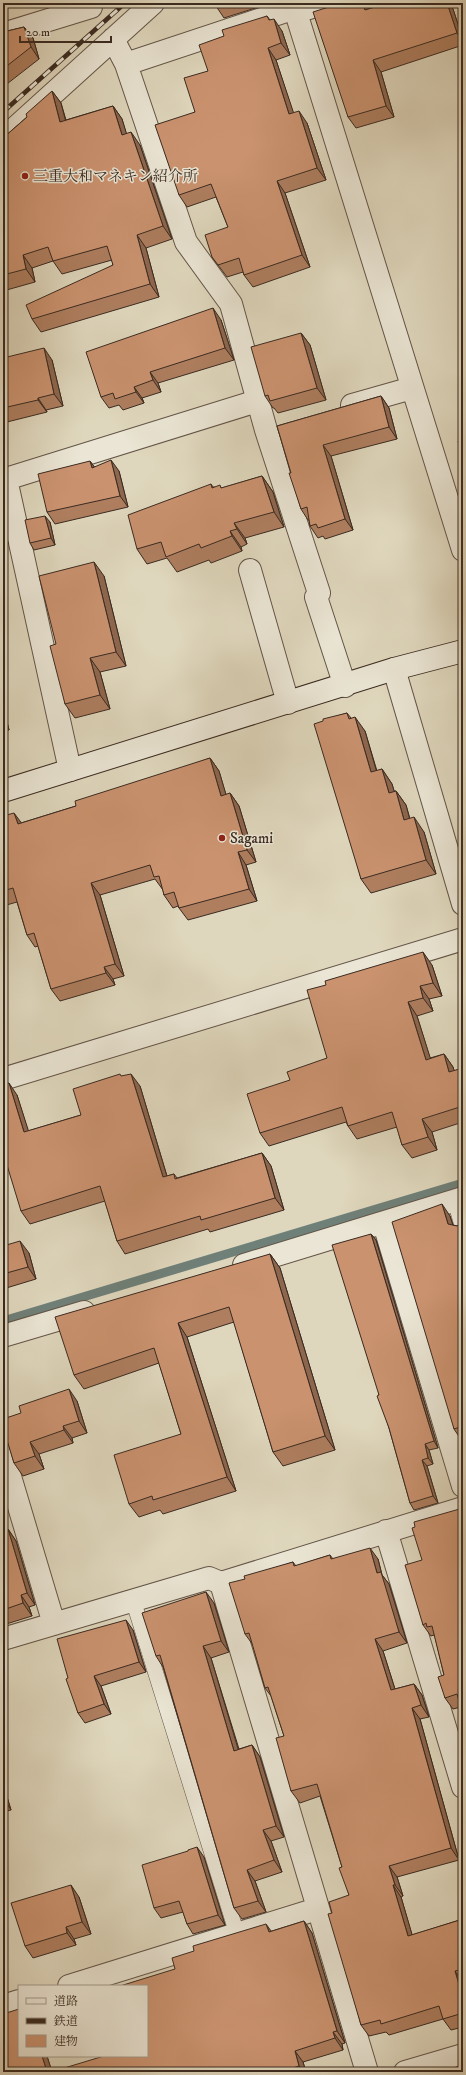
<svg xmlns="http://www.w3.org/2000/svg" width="466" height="2075" font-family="'IM FELL DW Pica','Noto Serif JP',serif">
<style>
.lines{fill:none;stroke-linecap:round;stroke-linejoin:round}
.stream{stroke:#6f8079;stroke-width:9}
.lane-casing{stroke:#635548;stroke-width:16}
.street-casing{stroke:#635548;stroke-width:24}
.secondary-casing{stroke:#3a2a21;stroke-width:24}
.lane{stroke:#eae5d4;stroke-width:15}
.street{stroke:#eae5d4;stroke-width:22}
.secondary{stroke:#eae5d4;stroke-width:22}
.rail-casing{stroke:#3a2a21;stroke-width:4.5}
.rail{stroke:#eae5d4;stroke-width:3;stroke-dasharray:9;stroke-linecap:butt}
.wall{fill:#ae7e5f;stroke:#3a2a21}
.shaded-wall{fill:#8d664e;stroke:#3a2a21}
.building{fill:#ca926f;stroke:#3a2a21}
.poi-dot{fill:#8f2418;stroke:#eae5d4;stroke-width:1.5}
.labels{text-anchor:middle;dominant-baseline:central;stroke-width:3;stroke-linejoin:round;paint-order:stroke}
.poi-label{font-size:15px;fill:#3a2a21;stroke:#eae5d4;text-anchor:start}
</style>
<rect width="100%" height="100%" fill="#dfd7bd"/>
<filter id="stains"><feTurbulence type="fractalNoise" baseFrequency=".005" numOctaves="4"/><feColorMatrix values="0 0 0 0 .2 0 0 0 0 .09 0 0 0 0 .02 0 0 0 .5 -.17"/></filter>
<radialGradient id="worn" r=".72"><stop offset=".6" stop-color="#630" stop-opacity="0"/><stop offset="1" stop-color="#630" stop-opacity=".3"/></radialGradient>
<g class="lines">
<path class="stream" d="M3,1321L463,1183"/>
<defs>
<path id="lane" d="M455,1201L463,1229
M133,1600L237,1934"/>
<path id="street" d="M293,3L463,550
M296,12L325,3
M3,34L91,7L90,3
M113,39L126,64L186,242L231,304L266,430L319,593L316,597L345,686
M126,64L295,8
M3,139L153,3
M352,405L412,388
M250,570L288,703
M394,669L463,904
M70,770L6,479L257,401
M3,1079L463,939
M384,1224L463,1486
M244,1265L463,1198
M3,1336L84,1312
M3,1453L54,1624
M386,1531L463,1787
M221,1583L367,2072
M3,1639L209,1578L221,1583L463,1508
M69,1986L317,1909
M3,2006L19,2001
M405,2072L463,2055"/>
<path id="secondary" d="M3,791L394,669L463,651"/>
</defs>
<use href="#lane" class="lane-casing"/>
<use href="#street" class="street-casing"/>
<use href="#secondary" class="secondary-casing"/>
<use href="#lane" class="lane"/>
<use href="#street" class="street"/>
<use href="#secondary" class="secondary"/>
<defs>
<path id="rail" d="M3,112L125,3"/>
</defs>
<use href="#rail" class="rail-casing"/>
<use href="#rail" class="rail"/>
</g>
<path class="wall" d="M215,3H268V4L224,18L216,6Z
M341,3H365L369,9L388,3H449L453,9L463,40V45L381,72L394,117L356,128L348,117Z
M267,16L270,20L282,31L290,55L276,60L293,113L307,123L326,180L285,193L310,267L253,287L244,275L243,272L227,277L212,257L228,227L216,197L187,207L179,195L195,112L208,71L224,36Z
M24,27L33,38L39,59L3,87V32Z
M52,91L61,103L66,120L113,106L122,119L126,133L140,145L172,239L146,248L159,297L41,332L32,319L113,265L112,260L62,274L53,261L32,268L35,282L3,291V138L27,117Z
M221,320L234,360L158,383L161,392L142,398L144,403L123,410L119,405L109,408L101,397Z
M301,333L310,345L326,400L278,413L274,408H273L265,396Z
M3,358L52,360L63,406L46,410L47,412L3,423Z
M381,396L389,408L397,439L331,456L353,530L325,539L323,536L318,538L310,526L309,520H308L301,509L277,426Z
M90,461L94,467L119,471L128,507L55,524L47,512Z
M262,476L273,492L284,527L245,538L247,544L241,547L242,551L211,563L209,560L177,572L167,558L147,564L137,549L211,484L213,487L222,488Z
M50,522L55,545L34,550L30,543Z
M3,524L8,544L3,546Z
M104,576L126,666L100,672L110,709L75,718L65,704L56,644Z
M3,706L9,730L3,731Z
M347,713L351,718L365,731L377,771L382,769L392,784L394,791H396L406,805L410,819L424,832L436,874L371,893L361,879L323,721Z
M210,758L219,771L226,795L230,793L239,806L256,862L246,865L257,901L188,920L179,908L178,906L173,908L164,895L163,890L155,879L100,895L124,976L113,979L115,985L60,1001L51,989L38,946L35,947L27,935L17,902L3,906V816L21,823L76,806Z
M432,965L442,996L429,999L433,1011L417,1016L430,1058L444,1054L453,1067L454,1071L463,1068V1122L432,1132L437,1150L412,1158L402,1145L397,1127L357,1139L348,1126L346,1122L269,1146L260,1133L290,1080L327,1058Z
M122,1076L140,1086L167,1176L174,1174L177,1178L262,1153L271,1166L284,1210L210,1232L208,1229L125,1254L117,1241L105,1201L30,1224L21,1211L17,1095L28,1131L81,1115Z
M450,1216L453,1225L457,1226L463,1220V1440L462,1441L454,1429Z
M371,1234L376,1240L438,1448L429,1450L433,1464L427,1466L438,1503L414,1510L410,1503L389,1428L379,1395Z
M3,1246L29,1253L36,1279L3,1289Z
M270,1254L280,1268L335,1450L283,1466L273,1452L234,1322L187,1337L236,1491L163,1514L160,1510L139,1517L129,1504L181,1434L159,1363L84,1389L74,1375Z
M77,1401L87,1433L72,1438L73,1443L39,1454L44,1469L23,1476L14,1463L8,1442L6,1441H3V1419Z
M8,1529L16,1541L35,1605L29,1607L32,1616L3,1625V1530Z
M330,1555L333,1559H378L382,1575L389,1584L407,1643L383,1651L395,1689L414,1684L422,1695L429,1717L420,1719L459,1860L397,1877L403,1896L401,1897L412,1935L463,1919V2027L451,2030L443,2019L389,2035L386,2032L369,2036L361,2025L332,1913L349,1895L342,1867L320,1796L300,1803L291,1791L284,1736L271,1696L265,1688L253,1645L245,1634V1579L293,1562L296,1566Z
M422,1560L461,1707L453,1709L445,1698L444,1675L435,1637L434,1635L431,1636L423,1625Z
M214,1603L229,1652L211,1658L239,1749L252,1745L260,1757L284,1837L271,1841L282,1872L255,1881L266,1912L242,1919L234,1908L163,1667L156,1656Z
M133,1630L146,1672L101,1686L111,1714L85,1723L78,1713L68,1678Z
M3,1784L11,1810L3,1812Z
M204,1857L225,1925L193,1934L187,1924L183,1912L161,1918L154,1908Z
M79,1897L91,1934L74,1939L76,1945L33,1958L25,1946Z
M304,1921L312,1933L345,2043L342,2044L343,2050L303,2062L306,2072H3L19,2056H47L52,2072L147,2056L175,1969L272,1931Z"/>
<path class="shaded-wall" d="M362,3H365L368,8L373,22L365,10Z
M447,3H449L453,9L463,40V43L457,33Z
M274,19L282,31L290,55L281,43Z
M24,27L33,38L39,59L31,47Z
M268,48L276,60L298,126L289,114Z
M373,60L381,72L394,117L386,106Z
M52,91L61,103L69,134L60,122Z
M113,106L122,119L131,148L122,135Z
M299,111L307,123L326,180L317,168Z
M131,132L140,145L172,239L163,226Z
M277,181L285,193L310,267L302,255Z
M137,235L146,248L159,297L150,284Z
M23,255L32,268L35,282L26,269Z
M213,308L221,320L234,360L225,348Z
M301,333L310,345L326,400L317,388Z
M44,348L52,360L63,406L54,394Z
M150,372L158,383L161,392L153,380Z
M134,387L142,398L144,403L136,392Z
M381,396L389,408L397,439L389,427Z
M38,398L46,410L47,412L38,400Z
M323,445L331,456L353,530L345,519Z
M111,460L119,471L128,507L120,496Z
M90,461L98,472L92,468Z
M262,476L273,492L284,527L274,512Z
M45,516L50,522L55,545L51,538Z
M234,523L245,538L247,544L237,529Z
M3,524L8,544L3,538Z
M230,531L241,547L242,551L232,536Z
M94,562L104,576L126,666L116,652Z
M90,658L100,672L110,709L100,695Z
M3,706L9,730L3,721Z
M355,717L365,731L381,787L371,772Z
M210,758L219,771L230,808L221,796Z
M382,769L392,784L399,807L389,793Z
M396,791L406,805L414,835L404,820Z
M230,793L239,806L256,862L247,850Z
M14,813L23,825L18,824Z
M414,817L424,832L436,874L426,860Z
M238,852L246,865L257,901L249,889Z
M91,883L100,895L124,976L115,964Z
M423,952L432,965L442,996L433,983Z
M104,967L113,979L115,985L106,973Z
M420,986L429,999L433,1011L423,998Z
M408,1002L417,1016L435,1073L426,1060Z
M444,1054L453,1067L459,1085L449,1072Z
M131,1074L140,1086L171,1190L163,1177Z
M9,1083L17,1095L33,1145L24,1132Z
M422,1119L432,1132L437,1150L428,1137Z
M262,1153L271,1166L284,1210L275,1198Z
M442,1204L450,1216L456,1235L448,1224Z
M371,1234L376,1240L438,1448L434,1441Z
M20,1241L29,1253L36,1279L28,1267Z
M270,1254L280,1268L335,1450L325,1436Z
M178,1323L187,1337L236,1491L227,1477Z
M69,1389L77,1401L87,1433L79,1421Z
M63,1426L72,1438L73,1443L64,1430Z
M30,1442L39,1454L44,1469L35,1456Z
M425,1444L429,1450L433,1464L428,1458Z
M422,1460L427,1466L438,1503L433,1496Z
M8,1529L16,1541L35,1605L27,1593Z
M370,1548L378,1559L382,1575L389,1584L407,1643L399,1632L377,1573Z
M206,1592L214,1603L229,1652L221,1641Z
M21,1595L29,1607L32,1616L23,1603Z
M126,1620L133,1630L146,1672L139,1662Z
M375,1639L383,1651L399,1702L391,1690Z
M203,1646L211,1658L242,1762L234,1751Z
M94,1676L101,1686L111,1714L104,1704Z
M414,1684L422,1695L429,1717L421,1705Z
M412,1708L420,1719L459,1860L451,1848Z
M252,1745L260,1757L284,1837L276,1826Z
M3,1784L11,1810L3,1798Z
M263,1830L271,1841L282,1872L274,1860Z
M197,1847L204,1857L225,1925L218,1915Z
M389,1866L397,1877L403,1896L395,1885Z
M247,1870L255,1881L266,1912L258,1901Z
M71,1885L79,1897L91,1934L82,1922Z
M393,1885L401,1897L416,1948L408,1936Z
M304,1921L312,1933L345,2043L337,2031Z
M266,1924L274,1935L269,1932Z
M66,1927L74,1939L76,1945L67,1933Z
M455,1971L463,1983V1998Z
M333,2032L342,2044L343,2050L335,2038Z
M295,2051L303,2062L306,2072H303L299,2066Z
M42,2056H47L52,2072H47Z"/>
<path class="building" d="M215,3H226L216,6Z
M341,3H362L365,10L388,3H447L457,33L373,60L386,106L348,117L313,12Z
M267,16L269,20L274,19L281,43L268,48L289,114L299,111L317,168L277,181L302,255L244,275L239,258L218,265L212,257L205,235L228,227L211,184L179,195L155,125L195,112L184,78L208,71L199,45L224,36L222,30Z
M24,27L31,47L3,69V32Z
M52,91L60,122L113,106L122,135L131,132L163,226L137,235L150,284L32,319L26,305L113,265L107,246L53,261L48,247L23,255L26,269L3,275V138L27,117L26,114Z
M213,308L225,348L150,372L153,380L134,387L136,392L115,399L113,393L101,397L86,352Z
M301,333L317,388L270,401L268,395L265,396L251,347Z
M44,348L54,394L38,398V400L3,408V358Z
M381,396L389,427L323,445L345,519L318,528L316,524L310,526L307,507L301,509L289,473H291L277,426Z
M463,439V458L458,441Z
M111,460L120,496L47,512L38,474L90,461L92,468Z
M262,476L274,512L234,523L237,529L230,531L232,536L201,548L199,544L166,557L161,542L137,549L128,515L211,484L212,488L220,485L221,488Z
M45,516L51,538L30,543L25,520Z
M94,562L116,652L90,658L100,695L65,704L50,646L56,644L39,576Z
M347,713L349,719L355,717L371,772L382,769L389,793L396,791L404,820L414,817L426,860L361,879L314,724L323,721V719Z
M210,758L221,796L230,793L247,850L238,852L249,889L179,908L174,892L164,895L159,876L154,877L150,865L91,883L115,964L104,967L106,973L51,989L34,933L27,935L13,888L3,891V816L14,813L18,824L76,806L75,801Z
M463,846V856L460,847Z
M423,952L433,983L420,986L423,998L408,1002L426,1060L444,1054L449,1072L463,1068V1106L422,1119L428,1137L402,1145L392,1112L348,1126L342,1107L260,1133L247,1094L290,1080L287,1072L327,1058L307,990L326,985L325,981Z
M120,1074L121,1076L131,1074L163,1177L174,1174L175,1179L262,1153L275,1198L201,1220L200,1216L117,1241L100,1186L21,1211L3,1152V1084L9,1083L24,1132L81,1115L73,1089Z
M463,1195V1216L459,1198Z
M442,1204L448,1224L457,1226L463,1220V1426L454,1429L392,1222Z
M371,1234L434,1441L425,1444L428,1458L422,1460L433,1496L410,1503L389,1428L377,1396L379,1395L332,1245Z
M20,1241L28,1267L3,1274V1246Z
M270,1254L325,1436L273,1452L229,1307L178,1323L227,1477L153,1500L152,1496L129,1504L114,1455L181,1434L154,1348L74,1375L55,1317Z
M69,1389L79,1421L63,1426L64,1430L30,1442L35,1456L14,1463L6,1437L3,1432V1419L21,1413L19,1406Z
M463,1508V1713L457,1694L445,1698L438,1677L444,1675L432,1626L427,1627L426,1623L423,1625L405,1565L422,1560L412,1528L415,1527L414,1522Z
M8,1529L27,1593L21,1595L23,1603L3,1610V1530Z
M370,1548L377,1573L381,1572L399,1632L375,1639L391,1690L414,1684L421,1705L412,1708L451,1848L389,1866L395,1885H393L408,1936L463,1919V1969L455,1971L463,1998V2013L443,2019L439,2006L381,2024L380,2020L361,2025L328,1914L332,1913L329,1902L349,1895L339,1868L342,1867L317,1784L291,1791L276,1738L284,1736L268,1687L265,1688L249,1633L245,1634L229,1583L245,1579L244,1576L293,1562L294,1566L330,1555L331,1559Z
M206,1592L221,1641L203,1646L234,1751L252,1745L276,1826L263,1830L274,1860L247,1870L258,1901L234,1908L160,1655L156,1656L142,1613Z
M126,1620L139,1662L94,1676L104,1704L78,1713L66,1679L68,1678L57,1639Z
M197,1847L218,1915L187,1924L179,1901L154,1908L142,1865L188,1851V1850Z
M71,1885L82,1922L66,1927L67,1933L25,1946L11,1903Z
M304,1921L337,2031L333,2032L335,2038L295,2051L299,2066L281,2072H235L234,2068L222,2072H51L104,2056H147V1986H120L175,1969L172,1958L194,1951L193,1946L266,1924L269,1932Z
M19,2009V2056H42L47,2072H3V2014Z
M463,2065V2072H440Z"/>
<g class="poi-dot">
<circle cx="25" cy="176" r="4"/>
<circle cx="222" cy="838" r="4"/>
</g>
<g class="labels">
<g class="poi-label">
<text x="33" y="176">三重大和マネキン紹介所</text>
<text x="230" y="838">Sagami</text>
</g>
</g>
<rect width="466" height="2075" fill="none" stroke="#dfd7bd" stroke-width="16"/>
<rect x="4" y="4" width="458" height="2067" fill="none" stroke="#3a2a21" stroke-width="2"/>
<rect x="8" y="8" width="450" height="2059" fill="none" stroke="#3a2a21"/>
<rect x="18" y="1985" width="130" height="72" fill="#eae5d4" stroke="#a49a8c"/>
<rect x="26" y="1998" width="20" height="6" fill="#eae5d4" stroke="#a49a8c"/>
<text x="54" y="2005" font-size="12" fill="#3a2a21">道路</text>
<rect x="26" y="2018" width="20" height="6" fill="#3a2a21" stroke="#a49a8c"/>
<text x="54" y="2025" font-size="12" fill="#3a2a21">鉄道</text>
<rect x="26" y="2035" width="20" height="12" fill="#ca926f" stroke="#a49a8c"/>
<text x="54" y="2045" font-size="12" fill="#3a2a21">建物</text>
<path d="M20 36v6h91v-6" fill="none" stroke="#3a2a21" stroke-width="2"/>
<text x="26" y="36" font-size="12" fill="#3a2a21" stroke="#eae5d4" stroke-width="3" paint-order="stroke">20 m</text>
<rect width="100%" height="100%" filter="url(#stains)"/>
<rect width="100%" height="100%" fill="url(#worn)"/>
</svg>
